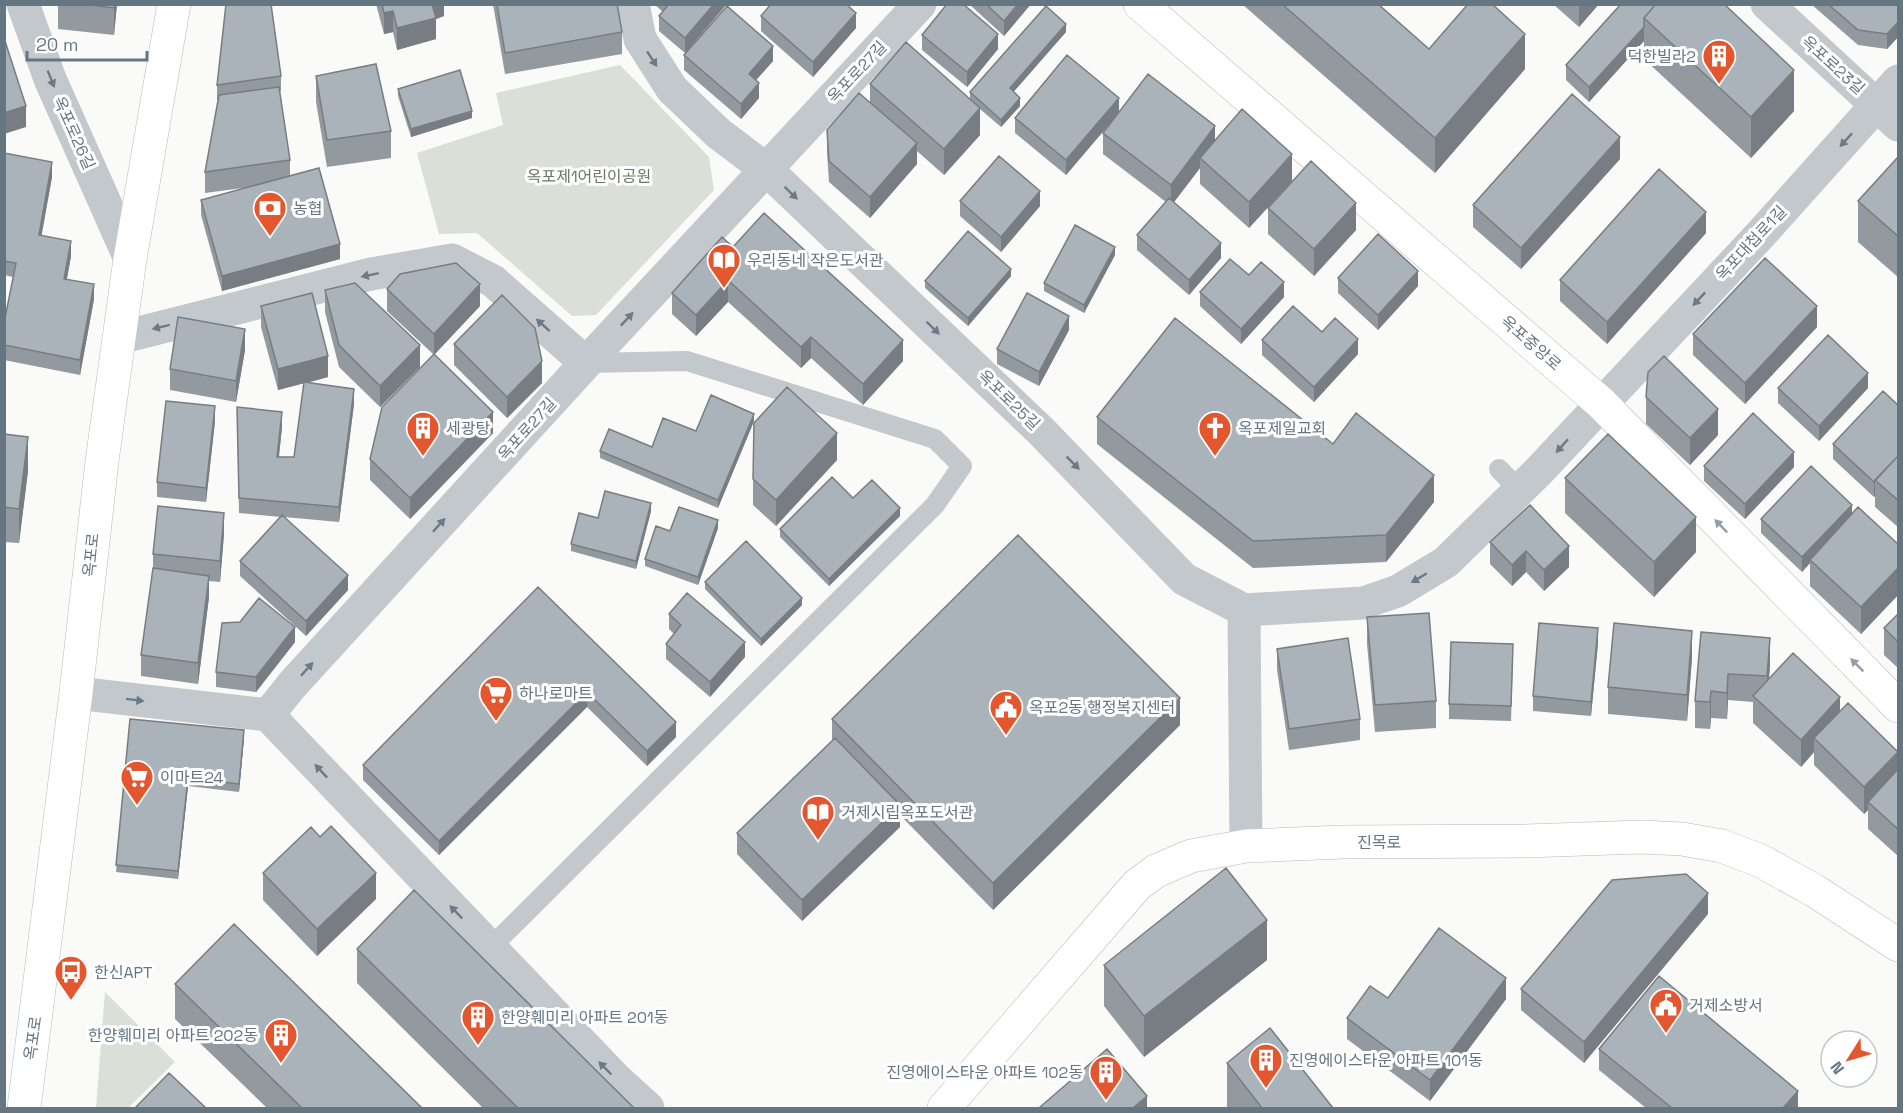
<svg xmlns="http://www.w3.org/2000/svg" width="1903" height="1113" font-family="'Space Grotesk','Noto Sans KR',sans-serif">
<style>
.green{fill:#dadfd7}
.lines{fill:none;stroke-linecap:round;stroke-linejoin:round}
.secondary-casing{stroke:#b3babf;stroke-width:34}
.lane{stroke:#c3c8cc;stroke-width:20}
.street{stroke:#c3c8cc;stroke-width:33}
.secondary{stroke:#fff;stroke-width:33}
.wall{fill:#929a9f}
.shaded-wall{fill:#777d82}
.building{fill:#aab3b9;stroke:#777d82;stroke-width:1.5}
.oneway{fill:#6a7a87}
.oneway2{fill:#939fa8}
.labels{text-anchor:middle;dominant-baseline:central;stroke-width:6;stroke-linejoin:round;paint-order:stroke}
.poi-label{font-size:16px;fill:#657683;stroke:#fff;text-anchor:start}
.street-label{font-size:16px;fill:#657683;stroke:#fff}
.park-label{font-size:16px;fill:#687a64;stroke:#fff}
</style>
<rect width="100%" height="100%" fill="#fafaf8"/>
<path class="green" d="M620,65L709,157L714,190L596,315L572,316L477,233L439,234L417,153L503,125L496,93Z
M105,992L175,1062L128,1108H96Z"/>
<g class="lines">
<defs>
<path id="secondary" d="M1140,4L1601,403L1898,706
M24,1108L76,693L102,461L130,259L174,4
M944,1108L1137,885L1156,871L1191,856L1246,846L1343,842L1526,841L1641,837L1682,839L1722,846L1761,861L1815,891L1898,945"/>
</defs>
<use href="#secondary" class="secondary-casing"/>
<path class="lane" d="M1499,469L1520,491
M490,948L935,505L962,466L935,439L687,361L586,363"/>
<path class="street" d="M23,4L50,79L130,259
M633,4L640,39L672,89L718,133L767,170L1041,431L1184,579L1244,610L1246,846
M1767,4L1898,125
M119,338L371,274L452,260L493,281L586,363
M1244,610L1363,603L1398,591L1446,562L1538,472L1761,234L1898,81
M76,693L268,715L292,685L586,363L920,4
M268,715L616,1079L648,1108"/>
<use href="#secondary" class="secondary"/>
</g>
<path class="wall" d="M58,4H117L114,35L58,29Z
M376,4H444V16L436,19V39L397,50L393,32L384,34Z
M493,4H617L622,32V54L505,74Z
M654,4H726V5L685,53L659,31V16L663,12Z
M969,4H1031L1004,36Z
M1242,4H1378L1429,49L1525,69L1435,173Z
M1553,4H1599L1579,27Z
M1621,4L1794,111L1751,158L1644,59V41L1589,102L1566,80V65Z
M1811,4H1899V36L1887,49L1858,45Z
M761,16L856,28L813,77L761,31Z
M1066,32L1013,92L1020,106L1001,127L980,109V135L944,175L917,151V164L870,218L829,182L827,152V130L870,103V84L970,99V92Z
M922,35L998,49L967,87L922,50Z
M684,55L773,61L756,80L759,98L741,119L684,70Z
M281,76V91H280L290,160V176L340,259L222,291L201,215V200L251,187L205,193V172L218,100H217V85Z
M316,76L391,131V158L327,167L316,102Z
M398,89L472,118L411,137L398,96Z
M1119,112L1215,140L1292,181L1249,228L1200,184V168L1174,202L1221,258L1189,295L1137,250V235L1166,202L1103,154V133L1115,117L1066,175L1015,133V118Z
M4,153L52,177L41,235L71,256L67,279L94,299L80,375L4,360V323L13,277L4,275Z
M1898,157L1899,278L1858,242V201Z
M1620,159L1521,269L1473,227V205Z
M960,201L1040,206L1001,252L960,216Z
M1268,208L1356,230L1314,276L1268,234Z
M1706,233L1607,344L1560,301V280Z
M733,247L903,361L863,405L811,358L801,368L728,302L696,336L672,314V293Z
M1115,255L1084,313L1044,291V283Z
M1249,275L1284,297L1241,344L1200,306V292Z
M1011,276L968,326L925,288V281Z
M1338,278L1418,286L1378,330L1338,293Z
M387,289L480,306L434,355L493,433L410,519L370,480V459L433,354L387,311Z
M325,290L420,367L380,407L339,367L325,312Z
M261,306L328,377L307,383L354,404L339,522L284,517L348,590L306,636L240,576V561L281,517L239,513L237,407L282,427L279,457H294L304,383L278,390L261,327Z
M1817,327L1745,404L1693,355V334Z
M1069,330L1039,386L997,364V349Z
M1322,332L1358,354L1314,402L1262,355V340Z
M454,344L542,383L507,418L454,365Z
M245,350L236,402L170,390V369Z
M1778,388H1868L1819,441L1778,403Z
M1646,397L1718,435L1690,465L1646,424Z
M1899,406V528L1875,507V496L1874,497L1833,459V444Z
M1097,417L1333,444L1434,502L1386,562L1253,568L1097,444Z
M215,421L206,502L157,497V482Z
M754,421L718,508L600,458V451L652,447L696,431Z
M4,434L28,471L19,543L4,542Z
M837,460L776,526L753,505V479Z
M1704,466L1794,467L1745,519L1704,481Z
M1565,478L1696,552L1654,597L1565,513Z
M853,498L900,516L829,586L780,537V529Z
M1530,505L1569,567L1544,591L1526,572L1512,586L1490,564V542Z
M651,511L636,569L571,551V544L598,518Z
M1852,514L1899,545V594L1861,634L1810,586V563L1802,572L1761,533V519Z
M718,528L698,585L645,566V559L670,531Z
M224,534L220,582L209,581V597L198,684L141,676V655L153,568V554Z
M705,582L802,605L761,646L705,589Z
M538,587L676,737L647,766L587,707L439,855L363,780V765Z
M1899,613V669L1884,655V628Z
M669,614L745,657L710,697L666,659V644L674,634L669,629Z
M1367,617L1436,701V728L1375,732L1367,644Z
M1701,632L1770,664L1769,679L1840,712L1898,752L1899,857L1868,829V810L1864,814L1814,765V752L1801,767L1753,723V702L1728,700L1727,719L1711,718L1710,729L1695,728V701Z
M295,642L256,692L216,687V672Z
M1598,643L1591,716L1533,711V696Z
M1277,649L1360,719V740L1289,750L1277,670Z
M1692,658L1687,721L1608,714V687Z
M1513,659L1511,721L1449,719V704Z
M130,719L244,738L239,792L188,786L178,879L116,872Z
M832,719L1180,725L993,910L900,815V827L802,921L737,854V833L832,741Z
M263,873L376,899L317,956L263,900Z
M1708,914L1584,1063L1521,1010V989Z
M357,949L634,1108H483L357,983Z
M1267,960L1144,1057L1104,1006V965Z
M175,984L422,1108H267L175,1019Z
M1388,998L1506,999L1430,1101L1347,1039V1018Z
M1599,1049L1798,1108H1646L1599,1070Z
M1227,1063L1333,1108H1228L1227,1107Z"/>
<path class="shaded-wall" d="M115,4H117L114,35V8Z
M430,4H444V16L436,19V39L397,50V28Z
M714,4H726V5L685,53V38Z
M1018,4H1031L1004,36V21Z
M1579,4H1599L1579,27Z
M393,11V32L384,34V13Z
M856,13V28L813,77V62Z
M1899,21V36L1887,49V34Z
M1066,24V32L1010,96V88Z
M1644,27V41L1589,102V87Z
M998,34V49L967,87V72Z
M1525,34V69L1435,173V138Z
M773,46V61L749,88V74Z
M1794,70V111L1751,158V117Z
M759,83V98L741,119V104Z
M1020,98V106L1001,127V120Z
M1119,98V113L1066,175V160Z
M26,106V127L4,134V113Z
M980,108V135L944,175V149Z
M472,111V118L411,137V129Z
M1215,126V148L1200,158V168L1171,206V185Z
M1620,137V159L1521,269V248Z
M917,143V164L870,218V197Z
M1292,154V181L1249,228V202Z
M52,162V177L39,250V235Z
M1040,191V206L1001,252V237Z
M1356,203V230L1314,276V249Z
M1706,212V233L1607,344V322Z
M71,241V256L64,294V279Z
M1221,243V258L1189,295V280Z
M340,244V259L222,291V276Z
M1115,247V255L1084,313V305Z
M1011,269V276L968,326V318Z
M1418,271V286L1378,330V315Z
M728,280V302L696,336V315Z
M1284,282V297L1241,344V329Z
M94,284V299L80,375V360Z
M480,284V306L434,355V334Z
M1817,306V327L1745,404V383Z
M1069,316V330L1039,386V372Z
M245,329V350L236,402V381Z
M811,337V358L801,368V347Z
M1358,339V354L1314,402V387Z
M903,340V361L863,405V384Z
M420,345V367L380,407V386Z
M328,356V377L278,390V369Z
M542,361V383L507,418V397Z
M1868,373V388L1819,441V426Z
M354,389V404L339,522V507Z
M215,406V421L206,502V488Z
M1718,409V435L1690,465V438Z
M282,412V427L277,472V457Z
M493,412V433L410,519V498Z
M754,414V421L718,508V500Z
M837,433V460L776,526V500Z
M28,437V471L19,543V509Z
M1794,452V467L1745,519V504Z
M1434,475V502L1386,562V535Z
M1875,481V496L1874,497V482Z
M651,503V511L636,569V561Z
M1852,505V520L1810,560V563L1802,572V557Z
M900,508V516L829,586V579Z
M224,513V534L220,582V561Z
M1696,517V552L1654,597V562Z
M718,520V528L698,585V577Z
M1569,546V567L1544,591V570Z
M1526,551V572L1512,586V565Z
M1899,567V594L1861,634V607Z
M348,575V590L306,636V621Z
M209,576V597L198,684V663Z
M802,598V605L761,646V639Z
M295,627V642L256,692V677Z
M1598,628V643L1591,716V702Z
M1692,631V658L1687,721V695Z
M1770,638V664L1767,703V676Z
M745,642V657L710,697V682Z
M1728,674V700L1727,719V693Z
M1711,691V718L1710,729V702Z
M587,692V707L439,855V841Z
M1840,697V724L1814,738V752L1801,767V740Z
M1180,698V725L993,910V883Z
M676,722V737L647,766V751Z
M244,730V738L239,792V784Z
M1898,752V778L1868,802V810L1864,814V787Z
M188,778V786L178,879V871Z
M900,805V827L802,921V900Z
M376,873V899L317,956V929Z
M1708,893V914L1584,1063V1042Z
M1267,920V960L1144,1057V1016Z
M1506,978V999L1430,1101V1080Z
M1798,1091V1108H1783Z
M1147,1096V1108H1133Z"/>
<path class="building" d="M82,4H115L114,8Z
M226,4H271L281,76L217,85Z
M382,4H432L436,18L397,28L393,11L384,13Z
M497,4H617L622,32L505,53Z
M669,4H714L685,38L659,16Z
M771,4H846L856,13L813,62L761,16Z
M947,4H963L998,34L967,72L922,35Z
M986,4H1018L1004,21Z
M1282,4H1378L1429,49L1468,4H1492L1525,34L1435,138Z
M1621,4H1656L1644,18V27L1589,87L1566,65Z
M1656,4H1724L1794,70L1751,117L1644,18Z
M1828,4H1899V21L1887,34L1858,30Z
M727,6L773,46L749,74L759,83L741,104L684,55Z
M1046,6L1066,24L1010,88L1020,98L1001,120L970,92Z
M4,38L26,106L4,113Z
M906,42L980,108L944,149L870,84Z
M1067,55L1119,98L1066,160L1015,118Z
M376,64L391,131L327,140L316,76Z
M460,70L472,111L411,129L398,89Z
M1148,74L1215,126L1171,185L1103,133Z
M279,87L290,160L205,172L219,95Z
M859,93L917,143L870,197L829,161L827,130Z
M1572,94L1620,137L1521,248L1473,205Z
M1242,109L1292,154L1249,202L1200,158Z
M4,153L52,162L39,235L71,241L64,279L94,284L80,360L4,345V323L16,263L4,261Z
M999,156L1040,191L1001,237L960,201Z
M1898,157H1899V237L1858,201Z
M1311,161L1356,203L1314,249L1268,208Z
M319,168L340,244L222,276L201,200Z
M1659,169L1706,212L1607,322L1560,280Z
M1169,198L1221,243L1189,280L1137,235Z
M764,213L903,340L863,384L811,337L801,347L728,280L696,315L672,293L722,237L733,247Z
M1075,225L1115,247L1084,305L1044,283Z
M968,231L1011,269L968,318L925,281Z
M1378,234L1418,271L1378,315L1338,278Z
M1765,258L1817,306L1745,383L1693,334Z
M1230,259L1249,275L1261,262L1284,282L1241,329L1200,292Z
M456,263L480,284L434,334L387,289L400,274Z
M355,283L420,345L380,386L339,345L325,290Z
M312,293L328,356L278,369L261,306Z
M1027,293L1069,316L1039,372L997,349Z
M502,295L535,328L542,361L507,397L454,344Z
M1293,306L1322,332L1335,318L1358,339L1314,387L1262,340Z
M178,317L245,329L236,381L170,369Z
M1175,318L1333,444L1356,413L1434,475L1386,535L1253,541L1097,417Z
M1828,335L1868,373L1819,426L1778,388Z
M434,354L493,412L410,498L370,459L382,407Z
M1664,356L1718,409L1690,438L1646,397L1648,372Z
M304,382L354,389L339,507L239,498L237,407L282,412L277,457H294Z
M787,387L837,433L776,500L753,479L754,423Z
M1883,391L1899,406V455L1874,482L1833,444Z
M711,395L754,414L718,500L600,451L609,429L652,447L663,418L696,431Z
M166,401L215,406L206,488L157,482Z
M1753,413L1794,452L1745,504L1704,466Z
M4,434L28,437L19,509L4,507Z
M1608,434L1696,517L1654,562L1565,478Z
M1899,455V501L1875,480Z
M1811,466L1852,505L1802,557L1761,519Z
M832,477L853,498L872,480L900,508L829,579L780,529Z
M605,491L651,503L636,561L571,544L579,513L598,518Z
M1530,505L1569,546L1544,570L1526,551L1512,565L1490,542Z
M158,506L224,513L220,561L153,554Z
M679,507L718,520L698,577L645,559L656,526L670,531Z
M1858,507L1899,545V567L1861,607L1810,560Z
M282,515L348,575L306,621L240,561Z
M1018,535L1180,698L993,883L832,719Z
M746,541L802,598L761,639L705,582Z
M153,568L209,576L198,663L141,655Z
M538,587L676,722L647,751L587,692L439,841L363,765Z
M687,593L745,642L710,682L666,644L681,625L669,614Z
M259,598L295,627L256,677L216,672L222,623L240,622Z
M1429,613L1436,701L1375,705L1367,617Z
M1899,613V643L1884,628Z
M1539,623L1598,628L1591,702L1533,696Z
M1614,623L1692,631L1687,695L1608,687Z
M1701,632L1770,638L1767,676L1728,674L1727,693L1711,691L1710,702L1695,701Z
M1348,638L1360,719L1289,729L1277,649Z
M1451,642L1513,644L1511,706L1449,704Z
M1793,653L1840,697L1801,740L1753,696Z
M1848,703L1898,752L1864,787L1814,738Z
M130,719L244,730L239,784L188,778L178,871L116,865Z
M835,738L900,805L802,900L737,833Z
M1899,768V830L1868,802Z
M331,826L376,873L317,929L263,873L311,827L320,837Z
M1226,868L1267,920L1144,1016L1104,965Z
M1686,874L1708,893L1584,1042L1521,989L1612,880Z
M414,890L634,1108H518L357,949Z
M234,924L422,1108H302L175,984Z
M1439,928L1506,978L1430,1080L1347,1018L1370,986L1388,998Z
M1659,976L1798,1091L1783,1108H1672L1599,1049Z
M1270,1028L1333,1108H1262L1227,1063Z
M1107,1049L1147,1096L1133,1108H1039Z
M169,1073L206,1108H135Z"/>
<defs><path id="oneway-solid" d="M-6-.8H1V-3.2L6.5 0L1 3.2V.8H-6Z" transform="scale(1.5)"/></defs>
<g class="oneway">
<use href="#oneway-solid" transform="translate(652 59) rotate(57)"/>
<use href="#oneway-solid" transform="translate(51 79) rotate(68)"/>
<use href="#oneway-solid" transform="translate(1846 140) rotate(132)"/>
<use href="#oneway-solid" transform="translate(791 193) rotate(44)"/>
<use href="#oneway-solid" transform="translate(370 275) rotate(168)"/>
<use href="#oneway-solid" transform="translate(1699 299) rotate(133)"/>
<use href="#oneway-solid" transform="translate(627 319) rotate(-47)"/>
<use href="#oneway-solid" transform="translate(543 325) rotate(-138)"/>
<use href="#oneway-solid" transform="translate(161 327) rotate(166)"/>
<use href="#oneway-solid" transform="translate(933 328) rotate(44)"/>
<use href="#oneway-solid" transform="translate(1562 446) rotate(132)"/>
<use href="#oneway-solid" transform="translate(1073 463) rotate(45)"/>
<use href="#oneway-solid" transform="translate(439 525) rotate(-48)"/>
<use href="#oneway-solid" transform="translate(1419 578) rotate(149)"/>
<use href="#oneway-solid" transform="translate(307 669) rotate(-48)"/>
<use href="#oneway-solid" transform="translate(135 700) rotate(7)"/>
<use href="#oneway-solid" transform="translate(321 771) rotate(-133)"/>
<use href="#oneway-solid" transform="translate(456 912) rotate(-134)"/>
<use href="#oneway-solid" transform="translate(605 1068) rotate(-134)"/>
</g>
<g class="oneway2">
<use href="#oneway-solid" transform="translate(1721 526) rotate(-134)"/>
<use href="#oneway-solid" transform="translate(1857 665) rotate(-135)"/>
</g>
<defs>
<symbol id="building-pin" viewBox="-11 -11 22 30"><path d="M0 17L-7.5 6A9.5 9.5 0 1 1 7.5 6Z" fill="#e4572e" stroke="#fff"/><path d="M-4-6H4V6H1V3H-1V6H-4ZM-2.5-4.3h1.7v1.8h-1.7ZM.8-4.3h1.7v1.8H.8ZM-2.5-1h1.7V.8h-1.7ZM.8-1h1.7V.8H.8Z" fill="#fff"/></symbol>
<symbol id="bank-pin" viewBox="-11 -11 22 30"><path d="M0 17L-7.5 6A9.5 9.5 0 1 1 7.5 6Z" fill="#e4572e" stroke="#fff"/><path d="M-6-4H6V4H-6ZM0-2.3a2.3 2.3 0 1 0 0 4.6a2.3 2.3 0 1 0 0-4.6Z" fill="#fff"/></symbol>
<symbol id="library-pin" viewBox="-11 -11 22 30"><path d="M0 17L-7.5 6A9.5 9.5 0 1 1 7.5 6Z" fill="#e4572e" stroke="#fff"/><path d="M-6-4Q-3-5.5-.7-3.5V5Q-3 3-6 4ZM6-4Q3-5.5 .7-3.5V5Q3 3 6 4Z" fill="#fff"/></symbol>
<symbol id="church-pin" viewBox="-11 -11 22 30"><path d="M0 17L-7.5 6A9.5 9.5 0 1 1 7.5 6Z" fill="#e4572e" stroke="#fff"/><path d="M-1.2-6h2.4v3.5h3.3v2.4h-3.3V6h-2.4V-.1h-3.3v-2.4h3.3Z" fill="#fff"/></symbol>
<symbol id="supermarket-pin" viewBox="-11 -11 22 30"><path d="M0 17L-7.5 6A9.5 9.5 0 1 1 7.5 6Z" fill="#e4572e" stroke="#fff"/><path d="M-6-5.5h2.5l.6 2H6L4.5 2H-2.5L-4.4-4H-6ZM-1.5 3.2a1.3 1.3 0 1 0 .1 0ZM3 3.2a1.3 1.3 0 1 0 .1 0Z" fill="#fff"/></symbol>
<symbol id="civic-pin" viewBox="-11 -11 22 30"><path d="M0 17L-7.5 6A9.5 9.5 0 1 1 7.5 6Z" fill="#e4572e" stroke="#fff"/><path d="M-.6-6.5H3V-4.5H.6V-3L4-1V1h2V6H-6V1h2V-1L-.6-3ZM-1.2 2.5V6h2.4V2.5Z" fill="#fff"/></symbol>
<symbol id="bus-pin" viewBox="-11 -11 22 30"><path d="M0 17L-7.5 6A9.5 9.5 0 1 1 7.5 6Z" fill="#e4572e" stroke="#fff"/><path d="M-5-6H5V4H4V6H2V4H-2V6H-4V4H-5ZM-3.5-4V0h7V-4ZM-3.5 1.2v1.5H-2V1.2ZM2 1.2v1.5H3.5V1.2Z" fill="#fff"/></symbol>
</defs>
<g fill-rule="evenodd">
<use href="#building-pin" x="1700" y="37" width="38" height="52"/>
<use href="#bank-pin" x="251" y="189" width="38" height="52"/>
<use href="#library-pin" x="705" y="241" width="38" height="52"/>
<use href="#building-pin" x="404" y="409" width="38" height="52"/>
<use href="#church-pin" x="1196" y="409" width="38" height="52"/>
<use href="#supermarket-pin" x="477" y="674" width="38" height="52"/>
<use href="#civic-pin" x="987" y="688" width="38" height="52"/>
<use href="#supermarket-pin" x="118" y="758" width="38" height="52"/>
<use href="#library-pin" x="799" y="793" width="38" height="52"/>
<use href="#bus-pin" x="52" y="953" width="38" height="52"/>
<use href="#civic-pin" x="1647" y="986" width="38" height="52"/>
<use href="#building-pin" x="459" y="998" width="38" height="52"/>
<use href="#building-pin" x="262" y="1016" width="38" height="52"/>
<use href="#building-pin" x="1247" y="1041" width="38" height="52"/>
<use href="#building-pin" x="1087" y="1053" width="38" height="52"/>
</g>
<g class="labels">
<g class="poi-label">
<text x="1696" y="56" text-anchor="end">덕한빌라2</text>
<text x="293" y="208">농협</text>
<text x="747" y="260">우리동네 작은도서관</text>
<text x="446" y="428">세광탕</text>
<text x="1238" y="428">옥포제일교회</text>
<text x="519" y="693">하나로마트</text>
<text x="1029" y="707">옥포2동 행정복지센터</text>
<text x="160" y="777">이마트24</text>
<text x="841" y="812">거제시립옥포도서관</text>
<text x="94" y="972">한신APT</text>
<text x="1689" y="1005">거제소방서</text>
<text x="501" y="1017">한양훼미리 아파트 201동</text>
<text x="258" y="1035" text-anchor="end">한양훼미리 아파트 202동</text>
<text x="1289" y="1060">진영에이스타운 아파트 101동</text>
<text x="1083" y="1072" text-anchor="end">진영에이스타운 아파트 102동</text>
</g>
<g class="street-label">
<text transform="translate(1833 65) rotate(42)">옥포로23길</text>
<text transform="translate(857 72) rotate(-47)">옥포로27길</text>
<text transform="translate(74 133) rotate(66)">옥포로26길</text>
<text transform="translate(1751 243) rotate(-47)">옥포대첩로1길</text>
<text transform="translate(1531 343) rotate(41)">옥포중앙로</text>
<text transform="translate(1009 400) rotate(44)">옥포로25길</text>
<text transform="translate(527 429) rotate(-48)">옥포로27길</text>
<text transform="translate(91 555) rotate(-84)">옥포로</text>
<text x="1379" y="842">진목로</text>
<text transform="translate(33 1038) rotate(-82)">옥포로</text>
</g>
<g class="park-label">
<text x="589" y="176">옥포제1어린이공원</text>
</g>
</g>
<rect width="1903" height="1113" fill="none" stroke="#657683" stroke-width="12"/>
<g transform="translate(1849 1059) rotate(233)"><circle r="28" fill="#ffffff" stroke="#c1c8cd" stroke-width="1.5"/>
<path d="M0-4.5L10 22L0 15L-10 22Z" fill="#e4572e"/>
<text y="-9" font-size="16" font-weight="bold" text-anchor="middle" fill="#657683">N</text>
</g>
<path d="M27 51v9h120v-9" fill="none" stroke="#657683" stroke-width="3"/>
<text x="36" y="51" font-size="18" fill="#657683" stroke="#ffffff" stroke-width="4.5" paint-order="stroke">20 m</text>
</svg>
